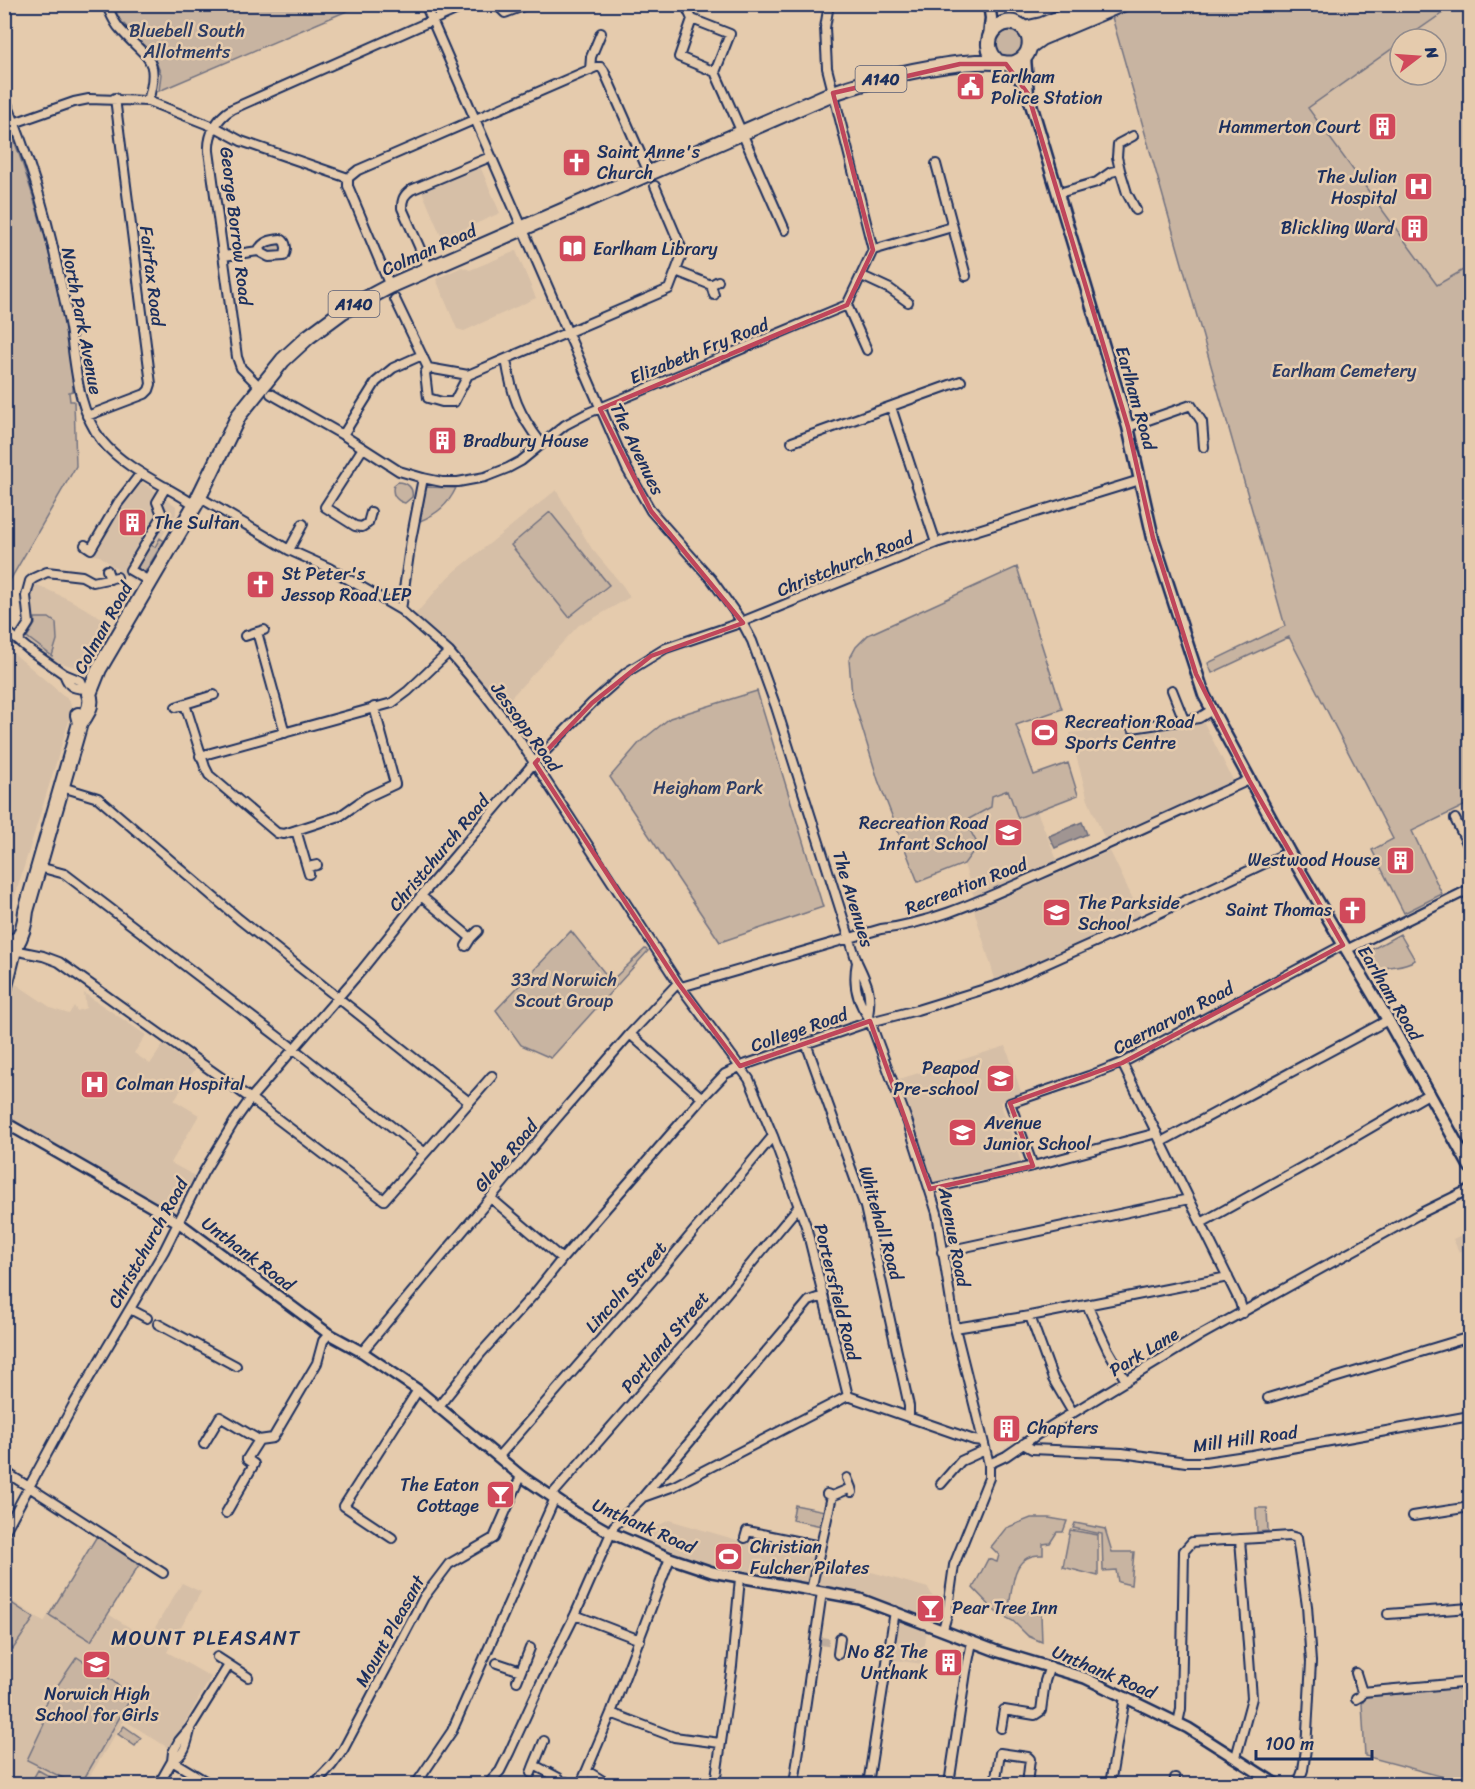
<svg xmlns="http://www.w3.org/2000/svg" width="1475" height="1789" font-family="Sriracha,sans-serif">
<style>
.built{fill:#d6bfa7}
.green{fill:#c8b4a1;stroke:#727280;stroke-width:1.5}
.water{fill:#a09592;stroke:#6b6c7d;stroke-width:1.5}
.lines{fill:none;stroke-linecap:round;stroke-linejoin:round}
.minor-tunnel{stroke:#bdac9d;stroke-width:8;stroke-dasharray:8 4;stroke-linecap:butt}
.minor-casing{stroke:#1b2f5e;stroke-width:12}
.tertiary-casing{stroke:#1b2f5e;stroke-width:14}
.secondary-casing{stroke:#1b2f5e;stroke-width:15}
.trunk-casing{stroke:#1b2f5e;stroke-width:18}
.minor{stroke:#e5cbad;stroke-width:8}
.tertiary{stroke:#e5cbad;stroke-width:9}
.secondary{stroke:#e5cbad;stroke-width:10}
.trunk{stroke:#e5cbad;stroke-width:14}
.marked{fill:none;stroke:#bf465b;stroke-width:4.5;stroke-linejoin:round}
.labels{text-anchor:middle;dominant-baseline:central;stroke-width:5;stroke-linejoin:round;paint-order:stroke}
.shield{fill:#e5cbad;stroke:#585e76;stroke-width:1.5}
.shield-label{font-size:16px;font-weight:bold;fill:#1b2f5e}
.park-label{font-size:18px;fill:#2c3c65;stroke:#e5cbad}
.poi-label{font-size:18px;fill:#1b2f5e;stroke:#e5cbad;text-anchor:start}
.street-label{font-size:18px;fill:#1b2f5e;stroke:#e5cbad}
.neighbourhood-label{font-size:20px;letter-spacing:1.5px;fill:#1b2f5e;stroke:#e5cbad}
</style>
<rect width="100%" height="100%" fill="#e5cbad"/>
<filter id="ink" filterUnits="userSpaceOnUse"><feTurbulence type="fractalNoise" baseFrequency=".0167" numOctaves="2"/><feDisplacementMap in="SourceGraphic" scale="12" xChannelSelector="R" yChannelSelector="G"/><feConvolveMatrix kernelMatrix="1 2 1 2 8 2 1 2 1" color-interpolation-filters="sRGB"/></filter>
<g filter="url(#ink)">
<path class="built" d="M1454,5H1470V266L1437,285L1307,108L1400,43V75H1436V39H1405Z
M479,164L500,213L453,234L454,239L444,243L421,189Z
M516,251L536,298L464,331L457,329L436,279L462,267L470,270Z
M135,480H139L176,506V514L134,582L100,556L92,555Z
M556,490L592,549L623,586L630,597L589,621L579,625L502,707L449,648L414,616L448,577Z
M33,583L70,600L109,622L82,669L51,660L24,640L33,624L29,596Z
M5,646L70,701L72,711L6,925L5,936Z
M1200,715L1234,782L1105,840L1088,800L1070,733Z
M1008,790L1018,817L1036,809L1057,860L974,897L964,864L978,845L965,821L991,807L992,796Z
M1110,851L1141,916L1041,963L995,979L974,910Z
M16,984L53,1009L69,1014L74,1006L77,1011L86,1008L84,993L146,1035L134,1053L150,1064L163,1045L196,1068L174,1100L199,1115L171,1163L195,1176L172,1213L21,1126L5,1113V1023Z
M1006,1046L1022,1095L1000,1102L1021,1162L933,1184L896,1080Z
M1470,1231V1247L1459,1252L1453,1239Z
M669,1520L744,1542L847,1565L928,1588L935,1600L943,1608L937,1634L927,1630L922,1664L894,1660L900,1606L818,1585L714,1568L643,1543L650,1530Z
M97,1536L139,1565L108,1614L148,1639L182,1583L201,1592L167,1652L211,1677L170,1749L124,1720L85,1784H5L4,1596L44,1622Z"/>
<path class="green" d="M113,5H361L159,91L161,74L153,55L120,20Z
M1143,5H1454L1405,39H1400V43L1308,108L1437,285L1470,266V803L1412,831L1442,894L1404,913L1372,850L1393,839L1289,637L1212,673L1208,663L1285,626L1112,17Z
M996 44a13 13 0 1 1 26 0a13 13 0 1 1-26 0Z
M4,113C27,173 46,233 59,297C66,328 72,359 73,391L69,392L70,401H74L76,466L5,589Z
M281,242L284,252L274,256L265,253L264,248L267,244Z
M398,482C407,482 414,488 412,497L405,503C396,501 391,494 394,485Z
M426,487L456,488C448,505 437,514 420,521Z
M550,512L609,585L569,617L511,545Z
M160,538L164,541L145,572H140L137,565L149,544L155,547Z
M1017,567L1062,709L1016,725L1034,775L1068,763L1078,795L1018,818L1008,790L992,796L991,807L965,821L978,845L964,864L918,882L878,780L852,695L849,660L856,647L868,635Z
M35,618H49L56,623L57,640L52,656L27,637L35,624Z
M757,691L823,907L720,942L610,777L640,742L670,718Z
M571,931L611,981L645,949L648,951L551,1058L521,1045L496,1010Z
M1400,934L1415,960C1399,969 1393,963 1379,971L1367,952Z
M795,1505L825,1511L822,1526L792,1520Z
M1256,1508H1267L1268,1531L1257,1532Z
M1031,1518H1049L1067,1521L1063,1532H1057L1050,1543L1043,1544V1555C1012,1553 1013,1584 1009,1607L1041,1615L1042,1642L1028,1636L1013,1621L997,1613L973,1588L988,1559L997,1562L999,1555L991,1547L1006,1528Z
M1075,1523L1105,1529L1112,1552H1134L1131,1585L1118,1582L1116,1570L1103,1571L1102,1534L1073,1528Z
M1070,1530L1098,1535V1576L1063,1567Z
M97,1536L139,1565L91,1641L49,1615Z
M4,1598L34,1618L13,1649L5,1644Z
M77,1657L113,1681L131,1698L81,1784H75L27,1760L44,1724L38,1714Z
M1467,1687L1470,1694V1784L1365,1756L1362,1704L1366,1697Z
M124,1726L141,1738L135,1746L118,1734Z
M38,1770L63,1784H30Z"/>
<path class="water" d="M1082,822L1087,834L1055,848L1049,836Z"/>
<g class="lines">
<path class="minor-tunnel" d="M821,1641L832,1643"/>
<defs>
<path id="minor" d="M106,4C110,12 114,23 120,29C146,59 161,56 148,101
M425,4L627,469L651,511L712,580L742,622L752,641L776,707L857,962C867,983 872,992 868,1016
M496,4L505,13L529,4
M685,4L692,19L679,57L715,72L730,34L692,19
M880,4H882
M590,70L591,57L601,33
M715,72L785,230
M4,96C26,150 44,205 56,261C61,284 66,306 70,328C76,367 77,409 102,441C125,469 165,485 195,505
M14,123L74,102L89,99L148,101L219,129L241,141L348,178
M936,164L966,276
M1120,170L1117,157L1118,144L1133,136
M1059,193L1097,182L1111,172L1120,170L1127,193L1136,210
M873,250L952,227
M224,256L258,251L269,257L284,256C287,251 287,242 281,239C271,240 263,241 258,251
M429,269L402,208C402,199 404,195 411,190L490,157
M676,271L711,285L718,281
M862,276L890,289L908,302
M711,285L714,295
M390,286L348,186V178L358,170L596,67H601L604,71L649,173
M395,299L428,368L468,375L669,289L683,252L655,186
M847,305L867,350
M506,359C512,396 518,413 541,443
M428,368L425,373L428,398L442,402H454L468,375
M261,388L241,368L237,357L209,151C208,134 217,118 232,109L469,4
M271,394L343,435L399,471L423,478L442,482H458L485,477L508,468L521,461L565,425L588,413L847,305L873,250L827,68L825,28L829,4
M891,407L936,543
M87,416L145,394L149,390L151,384L115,98
M1128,427L1191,405L1202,422L1204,447
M343,435L376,382L393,368L422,355
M792,442L961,381
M363,448L325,507L355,526L362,527L368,523L371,512
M199,497L289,550L329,568L401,610L449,652L484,693L516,735L678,983L749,1079L773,1136L806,1226L848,1396L974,1440L983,1441
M85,545L91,549L118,503L141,473
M289,550L303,524
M107,570L110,579
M149,581L130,570L161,518V512L157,502L166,487
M401,610L411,540L423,478
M4,629L28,649L64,674L81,681L84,688
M264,630L257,632L285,733
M245,636L257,632
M18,640L29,623L26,596L30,581L34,578L47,572L82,576L93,582L117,577
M64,674C70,689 73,688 87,689
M1172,690L1184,720
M214,695L185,704L205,767L209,775L277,833L284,834L340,816L367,797L395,784L374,707
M176,707L185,704
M1132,728L1199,718L1212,710
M200,756L392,703L408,691L449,652
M62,787L98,798L239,919L469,1102
M1455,819L1470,849
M296,830L309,874
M39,867L65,874L294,1049L425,1153
M308,867L317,865
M421,896L471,938L478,931
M466,946L471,938
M14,950L43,956L59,962L254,1101L384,1200L492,1076
M1346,950L1470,889
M857,962C853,982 856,1000 868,1016L908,1123L937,1213L955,1328L989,1464V1478L954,1565L947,1615L943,1629
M681,987L881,929C935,923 987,897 1036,876C1108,845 1178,812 1249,780
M630,1034L702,1098
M806,1043L865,1207L909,1406V1416
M1122,1063L1240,1302L1243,1313
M1161,1142L1388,1020
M1033,1166L1010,1103L1089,1076L1122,1063L1343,945
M930,1189L1033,1166L1157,1133
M492,1199L562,1259
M1201,1223L1315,1160L1430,1093
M942,1252L1189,1199
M1087,1305L1108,1350L1126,1381
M130,1309L147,1318
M1030,1316L1053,1379L1073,1413
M158,1324L236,1366
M955,1328L1030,1316L1228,1277
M362,1352L557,1118L630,1034L678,983
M1268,1398L1470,1337
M439,1406L481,1353L535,1293L562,1259L702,1098L725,1074L744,1065L866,1023L917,1010L1001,984L1144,920L1289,852
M204,1444L220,1417L259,1440
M1023,1444L1032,1449L1122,1453L1186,1462H1205L1252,1455L1470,1416
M499,1456L663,1268L773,1136
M989,1464L1006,1456L1038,1434L1201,1335L1423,1212L1470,1189
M4,1471L163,1573
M847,1478L851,1488
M941,1484L961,1461L985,1450
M827,1494L832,1496L851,1488L852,1492
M551,1496L701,1324L799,1206
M643,1497L674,1486L848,1396
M226,1513L254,1464L247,1459L259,1440L273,1438L317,1363L323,1341L329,1334
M1413,1516L1470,1507
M4,1533L75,1402L164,1251L203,1173L234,1122L251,1098L361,971L421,896L532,765L592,703L627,672L666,648L734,625L936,543L1140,480
M392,1538L344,1506L418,1390
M745,1538L747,1531L820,1546
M811,1590L832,1496
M1388,1614L1470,1608
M575,1615L640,1640
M838,1654L840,1638
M217,1657L248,1677
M497,1663L521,1671L530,1648
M1356,1673L1362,1692L1461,1683L1470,1686
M517,1681L521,1671
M1356,1699L1361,1696L1362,1692
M611,1713L674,1737L720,1743
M1178,1723L1181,1709L1184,1551L1192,1542L1290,1536L1297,1538L1307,1606L1311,1662L1306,1749L1303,1770L1298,1784
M1001,1728L1004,1710L1035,1715L1041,1711L1045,1681L1050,1666
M544,1741L534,1765L559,1778
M1236,1757L1252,1698L1240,1539
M172,1761L210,1784
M172,1761C185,1755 187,1743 190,1730
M587,1771L608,1784
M531,1773L534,1765
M566,1782L570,1784
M159,1784L172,1761L173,1752L179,1741L190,1728L229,1665
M314,1784L332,1765L343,1750L424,1597L449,1564L494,1538L521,1476
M416,1784L452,1731L555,1498
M488,1784L500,1771L509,1753L541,1683L575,1615L614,1526L643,1497L798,1314L809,1301L823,1296
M581,1784L611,1713L670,1558
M715,1784L732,1666L740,1578
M794,1784L822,1592
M868,1784L895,1611
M949,1784L966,1672L972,1642
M995,1784L1000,1753L1028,1757L1030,1759L1027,1784
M1110,1784L1125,1697
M1174,1784L1175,1778"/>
<path id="tertiary" d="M4,1122L178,1222L329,1334L362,1352L418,1390L521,1476L576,1513L611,1533L670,1558L712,1572L860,1599L999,1652L1085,1678L1188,1728L1276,1784"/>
<path id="secondary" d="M989,4L991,18L989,37
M1025,58L1028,94L1128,427L1153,538L1204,695L1289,852L1388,1020L1470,1167
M1006,64L1015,71L1025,88"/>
<path id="trunk" d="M1024,29L1042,25L1094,4
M1030,46L1041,38L1122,4
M80,723C87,715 93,704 89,694L99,669L195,505L239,415L283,360L308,337L343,311L390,286L833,93C873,79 921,68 963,63C974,62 984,61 995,62C1003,62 1009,66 1017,62C1031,56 1034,38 1023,28C1003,10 974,41 998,62
M15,947C22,935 25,925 26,911L80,723L78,715
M4,990L14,950L15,940"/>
</defs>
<use href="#minor" class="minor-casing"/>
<use href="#tertiary" class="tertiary-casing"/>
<use href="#secondary" class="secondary-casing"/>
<use href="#trunk" class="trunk-casing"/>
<use href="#minor" class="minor"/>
<use href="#tertiary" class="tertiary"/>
<use href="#secondary" class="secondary"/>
<use href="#trunk" class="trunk"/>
</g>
</g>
<path class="marked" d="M960,64H1006L1028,94L1128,427L1153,538L1196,674L1249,780L1343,945L1122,1063L1010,1103L1033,1166L930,1189L870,1021L740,1066L678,983L535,763L592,703L651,656L743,623L651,511L600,409L847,305L873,250L833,93Z"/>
<defs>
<symbol id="civic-square" viewBox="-11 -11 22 22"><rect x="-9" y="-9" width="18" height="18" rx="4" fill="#d1495b" stroke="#e5cbad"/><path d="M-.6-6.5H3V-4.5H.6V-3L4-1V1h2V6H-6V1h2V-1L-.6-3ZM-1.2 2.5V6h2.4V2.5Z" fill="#fff"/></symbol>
<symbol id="building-square" viewBox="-11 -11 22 22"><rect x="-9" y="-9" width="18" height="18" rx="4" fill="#d1495b" stroke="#e5cbad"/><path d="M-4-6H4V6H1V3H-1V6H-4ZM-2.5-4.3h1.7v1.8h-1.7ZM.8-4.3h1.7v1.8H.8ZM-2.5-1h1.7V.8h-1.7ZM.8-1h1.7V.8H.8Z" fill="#fff"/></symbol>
<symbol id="church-square" viewBox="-11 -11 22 22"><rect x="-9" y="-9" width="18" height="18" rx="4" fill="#d1495b" stroke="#e5cbad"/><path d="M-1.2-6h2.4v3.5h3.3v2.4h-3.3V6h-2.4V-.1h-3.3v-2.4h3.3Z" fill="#fff"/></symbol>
<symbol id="hospital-square" viewBox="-11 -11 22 22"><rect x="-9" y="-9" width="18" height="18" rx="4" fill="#d1495b" stroke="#e5cbad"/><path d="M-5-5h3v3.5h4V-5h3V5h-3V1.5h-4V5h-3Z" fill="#fff"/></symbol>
<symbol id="library-square" viewBox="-11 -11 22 22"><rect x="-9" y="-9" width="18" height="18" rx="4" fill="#d1495b" stroke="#e5cbad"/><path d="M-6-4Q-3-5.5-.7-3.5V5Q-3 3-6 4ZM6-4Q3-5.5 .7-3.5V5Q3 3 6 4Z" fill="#fff"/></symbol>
<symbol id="stadium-square" viewBox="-11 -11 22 22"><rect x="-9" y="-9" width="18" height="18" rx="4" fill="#d1495b" stroke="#e5cbad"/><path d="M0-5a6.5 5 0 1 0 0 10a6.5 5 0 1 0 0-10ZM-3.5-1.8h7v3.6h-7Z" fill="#fff"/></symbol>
<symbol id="school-square" viewBox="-11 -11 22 22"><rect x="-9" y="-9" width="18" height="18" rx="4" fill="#d1495b" stroke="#e5cbad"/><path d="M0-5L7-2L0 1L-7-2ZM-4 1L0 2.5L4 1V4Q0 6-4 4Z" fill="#fff"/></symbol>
<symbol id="bar-square" viewBox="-11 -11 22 22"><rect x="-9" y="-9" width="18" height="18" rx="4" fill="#d1495b" stroke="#e5cbad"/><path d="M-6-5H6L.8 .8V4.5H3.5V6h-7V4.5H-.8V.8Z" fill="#fff"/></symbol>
</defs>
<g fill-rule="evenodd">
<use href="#civic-square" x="954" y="70" width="33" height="33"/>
<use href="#building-square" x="1366" y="110" width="33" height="33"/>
<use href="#church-square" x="560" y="146" width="33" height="33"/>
<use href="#hospital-square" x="1402" y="170" width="33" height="33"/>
<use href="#building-square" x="1398" y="212" width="33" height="33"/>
<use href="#library-square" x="556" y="232" width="33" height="33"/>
<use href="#building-square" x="426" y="424" width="33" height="33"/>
<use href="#building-square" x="116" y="506" width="33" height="33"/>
<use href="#church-square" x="244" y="568" width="33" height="33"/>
<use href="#stadium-square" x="1028" y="716" width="33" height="33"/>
<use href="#school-square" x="992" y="816" width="33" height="33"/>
<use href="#building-square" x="1384" y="844" width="33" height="33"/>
<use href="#church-square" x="1336" y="894" width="33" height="33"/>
<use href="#school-square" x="1040" y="896" width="33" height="33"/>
<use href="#school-square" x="984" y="1062" width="33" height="33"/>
<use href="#hospital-square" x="78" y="1068" width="33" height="33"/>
<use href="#school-square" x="946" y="1116" width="33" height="33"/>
<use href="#building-square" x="990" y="1412" width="33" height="33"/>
<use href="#bar-square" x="484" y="1478" width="33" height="33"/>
<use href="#stadium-square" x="712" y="1540" width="33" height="33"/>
<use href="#bar-square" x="914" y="1592" width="33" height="33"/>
<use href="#building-square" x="932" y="1646" width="33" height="33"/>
<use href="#school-square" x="80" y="1648" width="33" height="33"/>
</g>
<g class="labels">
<g class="shield">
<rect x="855.5" y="66" width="51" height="26" rx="4.5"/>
<rect x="328.5" y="291" width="51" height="26" rx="4.5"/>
</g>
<g class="shield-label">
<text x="881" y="79">A140</text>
<text x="354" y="304">A140</text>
</g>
<g class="park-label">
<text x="187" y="31">Bluebell South<tspan x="187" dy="21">Allotments</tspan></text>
<text x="1344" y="371">Earlham Cemetery</text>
<text x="708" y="788">Heigham Park</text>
<text x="564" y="980">33rd Norwich<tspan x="564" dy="21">Scout Group</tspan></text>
</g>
<g class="poi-label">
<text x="991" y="77">Earlham<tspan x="991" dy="21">Police Station</tspan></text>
<text x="1361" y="127" text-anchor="end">Hammerton Court</text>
<text x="597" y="152">Saint Anne's<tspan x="597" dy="21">Church</tspan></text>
<text x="1397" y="177" text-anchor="end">The Julian<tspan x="1397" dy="21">Hospital</tspan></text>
<text x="1394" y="228" text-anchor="end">Blickling Ward</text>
<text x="593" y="249">Earlham Library</text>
<text x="463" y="441">Bradbury House</text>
<text x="154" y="523">The Sultan</text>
<text x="282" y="574">St Peter's<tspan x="282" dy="21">Jessop Road LEP</tspan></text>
<text x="1065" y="722">Recreation Road<tspan x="1065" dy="21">Sports Centre</tspan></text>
<text x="988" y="823" text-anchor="end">Recreation Road<tspan x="988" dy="21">Infant School</tspan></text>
<text x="1380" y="860" text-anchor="end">Westwood House</text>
<text x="1078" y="903">The Parkside<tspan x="1078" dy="21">School</tspan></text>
<text x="1332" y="910" text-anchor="end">Saint Thomas</text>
<text x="979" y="1068" text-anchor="end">Peapod<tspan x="979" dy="21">Pre-school</tspan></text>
<text x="116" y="1084">Colman Hospital</text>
<text x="984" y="1123">Avenue<tspan x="984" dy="21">Junior School</tspan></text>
<text x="1027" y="1428">Chapters</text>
<text x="479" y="1485" text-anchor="end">The Eaton<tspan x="479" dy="21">Cottage</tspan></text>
<text x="750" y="1547">Christian<tspan x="750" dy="21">Fulcher Pilates</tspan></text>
<text x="952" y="1608">Pear Tree Inn</text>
<text x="928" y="1652" text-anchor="end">No 82 The<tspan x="928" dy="21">Unthank</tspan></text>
<text x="97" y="1694" text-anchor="middle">Norwich High<tspan x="97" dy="21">School for Girls</tspan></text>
</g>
<g class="street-label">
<text transform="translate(236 226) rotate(83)">George Borrow Road</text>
<text transform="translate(429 250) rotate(-24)">Colman Road</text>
<text transform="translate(152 276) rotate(83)">Fairfax Road</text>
<text transform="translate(82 321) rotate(79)">North Park Avenue</text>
<text transform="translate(699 351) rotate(-22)">Elizabeth Fry Road</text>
<text transform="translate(1136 398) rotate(74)">Earlham Road</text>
<text transform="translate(637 449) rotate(64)">The Avenues</text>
<text transform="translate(845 564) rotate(-22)">Christchurch Road</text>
<text transform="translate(103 628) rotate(-61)">Colman Road</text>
<text transform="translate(526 727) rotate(54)">Jessopp Road</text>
<text transform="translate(439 853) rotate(-50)">Christchurch Road</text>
<text transform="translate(966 886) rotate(-21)">Recreation Road</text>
<text transform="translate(853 899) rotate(73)">The Avenues</text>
<text transform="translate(1390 993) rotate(59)">Earlham Road</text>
<text transform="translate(1173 1018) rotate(-28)">Caernarvon Road</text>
<text transform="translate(799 1030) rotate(-19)">College Road</text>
<text transform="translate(506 1156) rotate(-50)">Glebe Road</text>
<text transform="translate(881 1223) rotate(74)">Whitehall Road</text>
<text transform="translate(954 1237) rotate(79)">Avenue Road</text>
<text transform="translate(148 1243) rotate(-61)">Christchurch Road</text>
<text transform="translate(248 1254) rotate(37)">Unthank Road</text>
<text transform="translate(626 1287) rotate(-49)">Lincoln Street</text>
<text transform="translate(837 1292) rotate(76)">Portersfield Road</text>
<text transform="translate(665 1342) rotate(-50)">Portland Street</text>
<text transform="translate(1144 1352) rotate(-31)">Park Lane</text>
<text transform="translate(1245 1439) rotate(-8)">Mill Hill Road</text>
<text transform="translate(644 1526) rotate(24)">Unthank Road</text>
<text transform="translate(390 1631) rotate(-61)">Mount Pleasant</text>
<text transform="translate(1104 1672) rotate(23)">Unthank Road</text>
</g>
<g class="neighbourhood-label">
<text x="206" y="1638">MOUNT PLEASANT</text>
</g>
</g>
<rect width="1475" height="1789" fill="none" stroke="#e5cbad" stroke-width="24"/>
<rect x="12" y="12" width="1451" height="1765" fill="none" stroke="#1b2f5e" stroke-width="2" filter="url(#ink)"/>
<g transform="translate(1418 57) rotate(73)"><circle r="28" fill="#e5cbad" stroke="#948d8d" stroke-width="1.5"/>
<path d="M0-4.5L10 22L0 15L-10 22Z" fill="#d1495b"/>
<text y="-9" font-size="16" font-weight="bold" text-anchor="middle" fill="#1b2f5e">N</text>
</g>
<path d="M1256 1750v9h116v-9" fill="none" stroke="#1b2f5e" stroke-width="3"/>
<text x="1265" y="1750" font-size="18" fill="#1b2f5e" stroke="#e5cbad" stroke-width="4.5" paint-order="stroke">100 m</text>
</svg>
